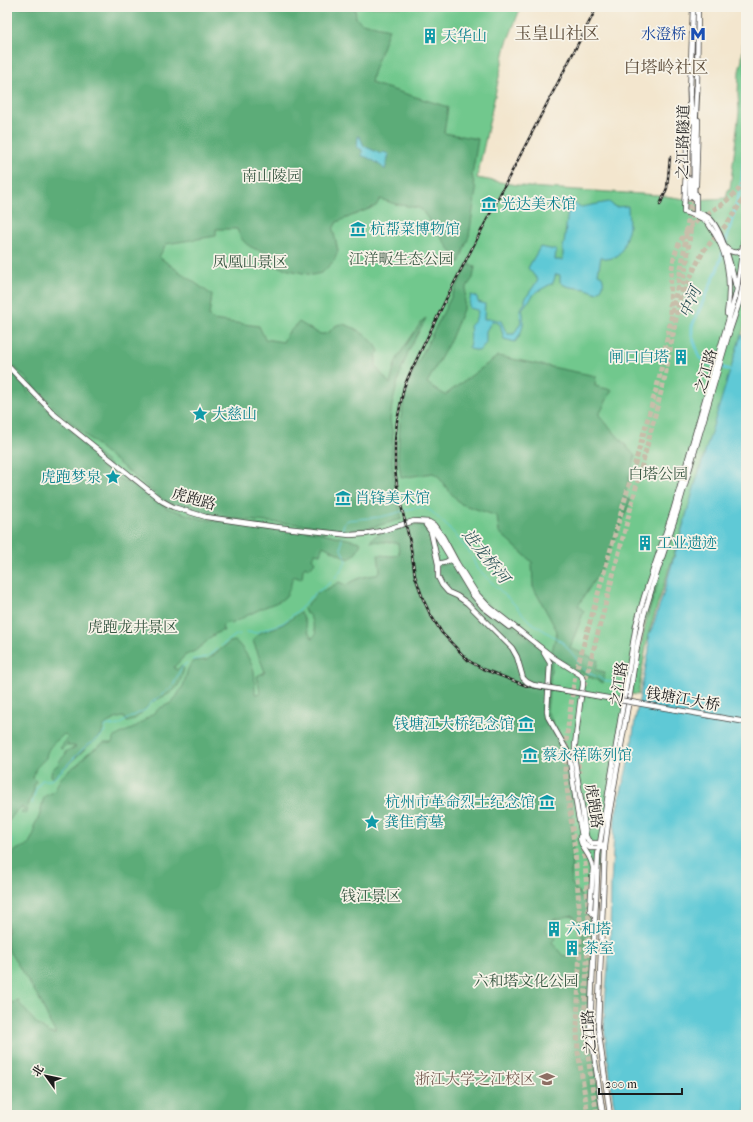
<svg xmlns="http://www.w3.org/2000/svg" width="753" height="1122" font-family="'IM FELL French Canon','Noto Serif SC',serif">
<style>
.green{fill:#71c88d;stroke:#467254}
.forest{fill:#5cac78;stroke:#3c644a;fill-rule:evenodd}
.water{fill:#5ec9d6;stroke:#3d7279}
.lines{fill:none;stroke-linecap:round;stroke-linejoin:round}
.stream{stroke:#5ec9d6;stroke-width:1}
.canal{stroke:#5ec9d6;stroke-width:3}
.highway-tunnel{stroke:#c8beaa;stroke-width:5;stroke-dasharray:5 2.5;stroke-linecap:butt}
.major-casing{stroke:#3c3a37;stroke-width:6}
.highway-casing{stroke:#3c3a37;stroke-width:7}
.major{stroke:#fff;stroke-width:4.5}
.highway{stroke:#fff;stroke-width:5}
.rail-casing{stroke:#1c1c1c;stroke-width:2.5}
.rail{stroke:#f7f3e8;stroke-width:1;stroke-dasharray:3;stroke-linecap:butt}
.major-bridge-casing{stroke:#3c3a37;stroke-width:6;stroke-linecap:butt}
.major-bridge{stroke:#fff;stroke-width:4.5}
.labels{text-anchor:middle;dominant-baseline:central;stroke-width:3.5;stroke-linejoin:round;paint-order:stroke}
.transit-label{font-size:15px;fill:#164399;stroke:#f7f3e8;text-anchor:end}
.culture-label{font-size:15px;fill:#0d838f;stroke:#f7f3e8;text-anchor:start}
.street-label{font-size:15px;fill:#1c1c1c;stroke:#f7f3e8}
.park-label{font-size:15px;fill:#3a5844;stroke:#f7f3e8}
.education-label{font-size:15px;fill:#785e54;stroke:#f7f3e8;text-anchor:end}
.water-label{font-size:16px;font-style:italic;fill:#33595d;stroke:#f7f3e8}
.quarter-label{font-size:17px;fill:#5b4b38;stroke:#f7f3e8}
</style>
<rect width="100%" height="100%" fill="#f7f3e8"/>
<filter id="ink" filterUnits="userSpaceOnUse"><feTurbulence type="fractalNoise" baseFrequency=".025" numOctaves="2"/><feDisplacementMap in="SourceGraphic" scale="8" xChannelSelector="R" yChannelSelector="G"/><feConvolveMatrix kernelMatrix="1 2 1 2 8 2 1 2 1" color-interpolation-filters="sRGB"/></filter>
<filter id="wash" filterUnits="userSpaceOnUse"><feTurbulence type="fractalNoise" baseFrequency=".012" numOctaves="4" result="noise"/><feDisplacementMap in="SourceGraphic" scale="16" xChannelSelector="R" yChannelSelector="G"/><feGaussianBlur stdDeviation="0.9" result="paint"/><feColorMatrix in="noise" values="0 0 0 0 0 0 0 0 0 0 0 0 0 0 0 0 0 1.4 0 .05"/><feComposite in="paint" operator="in"/></filter>
<g filter="url(#wash)">
<rect width="100%" height="100%" fill="#f3e6ce"/>
<path class="green" d="M7,7H521L506,45L477,178L529,187L658,195L692,200L726,198L728,189H730L739,112L738,94L739,71L742,60L743,43H746V184L744,197H746V320L727,388L648,635L638,695L630,694L646,622L659,578L642,629L627,701L591,902L588,953L7,1115Z"/>
<path class="forest" d="M7,7H355L356,18L362,23L389,29L373,73L371,83L448,107L444,133L478,139L472,175L476,191L469,236L459,263L421,209L419,208L395,204L380,199L376,206L337,222L333,229L338,251L334,261L322,273L312,275L289,270L276,266C275,263 274,259 272,257C269,253 263,251 258,250C246,246 241,240 237,229H216V236L166,244L159,257L212,295L209,316L213,320L259,326L265,339L283,342L288,333L299,322C306,326 314,332 321,334C330,335 331,328 337,325C348,320 377,341 379,352L376,355V367L390,384L395,364L399,355L422,321L426,318L408,352L399,377L392,405L390,420L393,434L392,457L394,481L402,519C387,523 369,529 354,530C340,532 323,527 309,525C264,521 201,521 162,499L105,452L57,410L7,359Z
M468,264L475,267L473,278L466,288L464,307L451,339L427,383L445,395L498,356L522,361L596,376L595,386L612,390L599,415L635,456L624,498L631,500L603,566L578,606L584,611L570,648L598,660L596,670L605,672L603,683L588,676L551,655L557,631L533,587L532,562L499,532L497,516L461,504L448,490L438,476L433,473L401,478L398,456L400,423L406,389L418,362Z
M7,369C14,375 26,383 28,393L32,395L83,442L109,464L110,467L108,474L143,489L158,502L167,508L202,519L217,521L319,532L360,542L361,543L356,553L349,559L323,546L320,554L315,553L312,558L315,562L309,569L305,566C301,571 304,575 301,579L293,576C291,583 290,591 285,597C280,602 272,604 265,607C254,612 242,618 231,624L228,622L222,626L224,631H221L217,633L211,637L205,643L195,651L184,656L181,660L174,667L176,670L182,666L184,669C182,676 180,686 173,691C167,696 158,698 151,703C143,710 138,720 127,722L124,717C119,717 107,722 104,726C102,729 103,732 101,735C97,740 93,743 88,746L57,775L53,778L51,776C51,770 53,768 58,765L59,761L66,754L65,752L76,747L74,746H67L68,743L62,749L60,748L68,738L64,734C56,742 47,746 46,758L36,768L33,778L36,781L34,785V790L25,814L21,812L24,809L22,807L16,811L9,821L7,820Z
M415,524L421,525L431,532L438,566L455,562L472,591L552,658L547,711L566,749L573,784L571,789L573,835L571,882L595,916L590,1028L603,1115H7V1004L19,1001L20,1004L36,1023L49,1033L56,1034L50,1023L39,998L7,948V866L14,852L18,849L28,845L34,834V826L39,817L44,797L47,795L52,793L55,790L60,779L68,771L79,763L87,754L104,743H112L114,738L120,734L134,728L160,708L173,702L183,686L188,669L192,663L195,661L207,660L230,642L235,641C242,645 252,663 254,671C255,678 255,687 255,694L260,693L257,676L265,672L253,641C257,630 272,630 281,625C287,622 294,617 300,612C306,619 306,631 312,638L316,634L310,616L305,612L304,608L318,593L331,587L339,582L346,585C355,579 366,575 377,575L380,570L378,555L393,556L399,555L398,543L371,541V540C382,528 401,528 415,524ZM573,915C584,937 590,942 567,958L565,955L563,956L552,942L555,939L554,937L550,936L546,930L547,924L553,920Z"/>
<path class="water" d="M358,136L360,137L364,146L381,154L383,152L389,154L385,170C381,165 369,157 362,156V150L357,147Z
M569,202H572L581,207L609,202L615,207L628,206L629,227L623,248L617,256L609,259L601,257L598,274L602,276C605,284 603,287 597,293L586,289L570,287L564,285L560,282V275L556,274L553,283L536,292L522,309C525,320 523,333 515,342L504,339L500,324L496,322L492,321L486,331V343L479,351L470,349L469,347C471,339 471,333 470,326L475,321L478,312L477,310L469,308V304L471,295L477,297L478,302L485,304L484,319H492L501,321L507,334H514L521,322L520,309L525,303V299L538,280L528,268L540,247L556,250L555,260H563V246L564,244Z
M741,335L746,337V1115H617L613,1101L604,1027L605,1003L610,940L611,884L615,816L630,755L635,720L649,650L648,635L652,628L661,601L697,478Z"/>
<g class="lines">
<path class="stream" d="M342,532L344,523L348,520L380,517L393,514L409,509L419,507L426,508L432,512L452,531L471,554L476,567L515,605L529,621L562,642L576,658L581,667L589,673L606,681L621,684
M334,579L343,567L346,562L345,558L341,549L342,537
M246,632L256,633L260,631L283,623L300,609L314,594L326,586L331,582
M221,646L236,635L240,634
M192,660L207,657L217,649
M32,804L36,789L42,780H50L54,778L85,747L99,738L105,732V727L107,725L116,726L121,724L129,718L145,710L151,703L173,686L181,668L187,663
M7,851L12,844L11,842L12,839"/>
<path class="canal" d="M746,81L744,91L746,99
M725,244L738,199L742,181L746,123
M723,252L717,270L692,326V336L700,358L708,363L730,370"/>
</g>
</g>
<g filter="url(#ink)">
<g class="lines">
<path class="highway-tunnel" d="M684,292L695,267L704,250L727,224L746,195
M670,314C671,277 667,243 701,218C713,210 726,203 736,192C740,189 743,184 746,180
M584,686L665,377L687,261L694,198
M577,748L579,773
M584,847L589,922L584,1025L592,1086L597,1115
M588,1115L578,1052L577,1028L580,942V919L575,851L565,772L566,742L575,675L659,379L683,258L688,220L690,197"/>
<defs>
<path id="major" d="M697,89L698,7
M690,91L693,7
M696,185L698,120
M696,194V212C700,213 704,215 708,217C722,227 732,270 736,287
M684,212L689,105
M684,212C691,214 700,216 706,221C710,225 712,230 715,234C730,258 731,287 727,314
M725,247C730,252 737,255 743,249
M7,365L55,415L162,501L173,507L206,517L276,527L350,535L365,534L381,531L414,521L429,522L434,525L443,537L457,563L476,593L488,606L554,658L581,675L583,680V685L580,703L575,745V762L582,807L586,836L588,840L592,843H600L605,847
M426,524L433,529L472,594L483,607L509,627
M426,525L431,532L438,564V577L442,585L448,592L457,596L467,603L512,648L517,657L523,678
M438,564L446,562L452,558
M544,653L550,663L547,711L548,717L569,754L577,809L583,842L590,848H601
M580,837C581,850 591,853 593,868L590,910L595,916
M603,1115L590,1028L598,855L636,625L644,597L673,511L699,420L734,301L737,289L746,224
M610,1115L598,1027L605,847L609,815L630,694L637,647L643,618L652,588L677,512L728,336L740,300L746,270"/>
<path id="highway" d="M690,88L691,121
M690,197V179
M694,198V145L697,87"/>
</defs>
<use href="#major" class="major-casing"/>
<use href="#highway" class="highway-casing"/>
<use href="#major" class="major"/>
<use href="#highway" class="highway"/>
<defs>
<path id="rail" d="M597,7L449,293L410,373L404,387L397,421L395,441V469L398,493L410,542L415,576L423,599L430,614L442,633L463,655L469,661L483,669L527,686L746,722
M660,205L667,188L670,157"/>
</defs>
<use href="#rail" class="rail-casing"/>
<use href="#rail" class="rail"/>
<defs>
<path id="major-bridge" d="M523,678L527,682L533,685L746,722"/>
</defs>
<use href="#major-bridge" class="major-bridge-casing"/>
<use href="#major-bridge" class="major-bridge"/>
</g>
</g>
<defs>
<symbol id="metro-bare" viewBox="-9 -9 18 18"><path d="M-5.5 5V-5H-3L0 0L3-5H5.5V5H3V-.5L0 4L-3-.5V5Z" fill="#1a4fb4" stroke="#f7f3e8" stroke-width="2.5" paint-order="stroke"/></symbol>
<symbol id="building-bare" viewBox="-9 -9 18 18"><path d="M-4-6H4V6H1V3H-1V6H-4ZM-2.5-4.3h1.7v1.8h-1.7ZM.8-4.3h1.7v1.8H.8ZM-2.5-1h1.7V.8h-1.7ZM.8-1h1.7V.8H.8Z" fill="#0f9aa8" stroke="#f7f3e8" stroke-width="2.5" paint-order="stroke"/></symbol>
<symbol id="museum-bare" viewBox="-9 -9 18 18"><path d="M0-6L6-3V-2H-6V-3ZM-5-1h2V3h-2ZM-1-1h2V3h-2ZM3-1h2V3H3ZM-6 4H6V6H-6Z" fill="#0f9aa8" stroke="#f7f3e8" stroke-width="2.5" paint-order="stroke"/></symbol>
<symbol id="sight-bare" viewBox="-9 -9 18 18"><path d="M0-6L1.8-2.2L6-1.7L2.9 1.2L3.7 5.4L0 3.3L-3.7 5.4L-2.9 1.2L-6-1.7L-1.8-2.2Z" fill="#0f9aa8" stroke="#f7f3e8" stroke-width="2.5" paint-order="stroke"/></symbol>
<symbol id="university-bare" viewBox="-9 -9 18 18"><path d="M0-5L7-2L0 1L-7-2ZM-4 1L0 2.5L4 1V4Q0 6-4 4Z" fill="#8d6e63" stroke="#f7f3e8" stroke-width="2.5" paint-order="stroke"/></symbol>
</defs>
<g fill-rule="evenodd">
<use href="#metro-bare" x="687" y="23" width="22" height="22"/>
<use href="#building-bare" x="419" y="25" width="22" height="22"/>
<use href="#museum-bare" x="478" y="193" width="22" height="22"/>
<use href="#museum-bare" x="347" y="218" width="22" height="22"/>
<use href="#building-bare" x="670" y="346" width="22" height="22"/>
<use href="#sight-bare" x="189" y="403" width="22" height="22"/>
<use href="#sight-bare" x="102" y="466" width="22" height="22"/>
<use href="#museum-bare" x="332" y="487" width="22" height="22"/>
<use href="#building-bare" x="634" y="532" width="22" height="22"/>
<use href="#museum-bare" x="515" y="713" width="22" height="22"/>
<use href="#museum-bare" x="519" y="744" width="22" height="22"/>
<use href="#museum-bare" x="536" y="791" width="22" height="22"/>
<use href="#sight-bare" x="361" y="811" width="22" height="22"/>
<use href="#building-bare" x="543" y="918" width="22" height="22"/>
<use href="#building-bare" x="561" y="937" width="22" height="22"/>
<use href="#university-bare" x="536" y="1068" width="22" height="22"/>
</g>
<g class="labels">
<g class="transit-label">
<text x="686" y="34">水澄桥</text>
</g>
<g class="culture-label">
<text x="442" y="36">天华山</text>
<text x="501" y="204">光达美术馆</text>
<text x="370" y="229">杭帮菜博物馆</text>
<text x="669" y="357" text-anchor="end">闸口白塔</text>
<text x="212" y="414">大慈山</text>
<text x="101" y="477" text-anchor="end">虎跑梦泉</text>
<text x="355" y="498">肖锋美术馆</text>
<text x="657" y="543">工业遗迹</text>
<text x="514" y="724" text-anchor="end">钱塘江大桥纪念馆</text>
<text x="542" y="755">蔡永祥陈列馆</text>
<text x="535" y="802" text-anchor="end">杭州市革命烈士纪念馆</text>
<text x="384" y="822">龚隹育墓</text>
<text x="566" y="929">六和塔</text>
<text x="584" y="948">茶室</text>
</g>
<g class="street-label">
<text transform="translate(683 142) rotate(-89)">之江路隧道</text>
<text transform="translate(706 371) rotate(-74)">之江路</text>
<text transform="translate(194 499) rotate(16)">虎跑路</text>
<text transform="translate(619 684) rotate(-81)">之江路</text>
<text transform="translate(683 699) rotate(10)">钱塘江大桥</text>
<text transform="translate(594 806) rotate(81)">虎跑路</text>
<text transform="translate(589 1032) rotate(-94)">之江路</text>
</g>
<g class="park-label">
<text x="272" y="176">南山陵园</text>
<text x="401" y="259">江洋畈生态公园</text>
<text x="250" y="262">凤凰山景区</text>
<text x="658" y="474">白塔公园</text>
<text x="133" y="627">虎跑龙井景区</text>
<text x="371" y="896">钱江景区</text>
<text x="526" y="981">六和塔文化公园</text>
</g>
<g class="education-label">
<text x="535" y="1079">浙江大学之江校区</text>
</g>
<g class="water-label">
<text transform="translate(690 302) rotate(-67)">中河</text>
<text transform="translate(486 556) rotate(51)">进龙桥河</text>
</g>
<g class="quarter-label">
<text x="557" y="33">玉皇山社区</text>
<text x="666" y="67">白塔岭社区</text>
</g>
</g>
<rect width="753" height="1122" fill="none" stroke="#f7f3e8" stroke-width="24"/>
<g transform="translate(46 1076) rotate(303)" stroke="#f7f3e8" stroke-width="3" paint-order="stroke">
<path d="M0-3L7 15L0 10L-7 15Z" fill="#1c1c1c"/>
<text y="-6" font-size="11" font-weight="bold" text-anchor="middle" fill="#1c1c1c">北</text>
</g>
<path d="M599 1088v6h83v-6" fill="none" stroke="#1c1c1c" stroke-width="2"/>
<text x="605" y="1088" font-size="12" fill="#1c1c1c" stroke="#f7f3e8" stroke-width="3" paint-order="stroke">200 m</text>
</svg>
